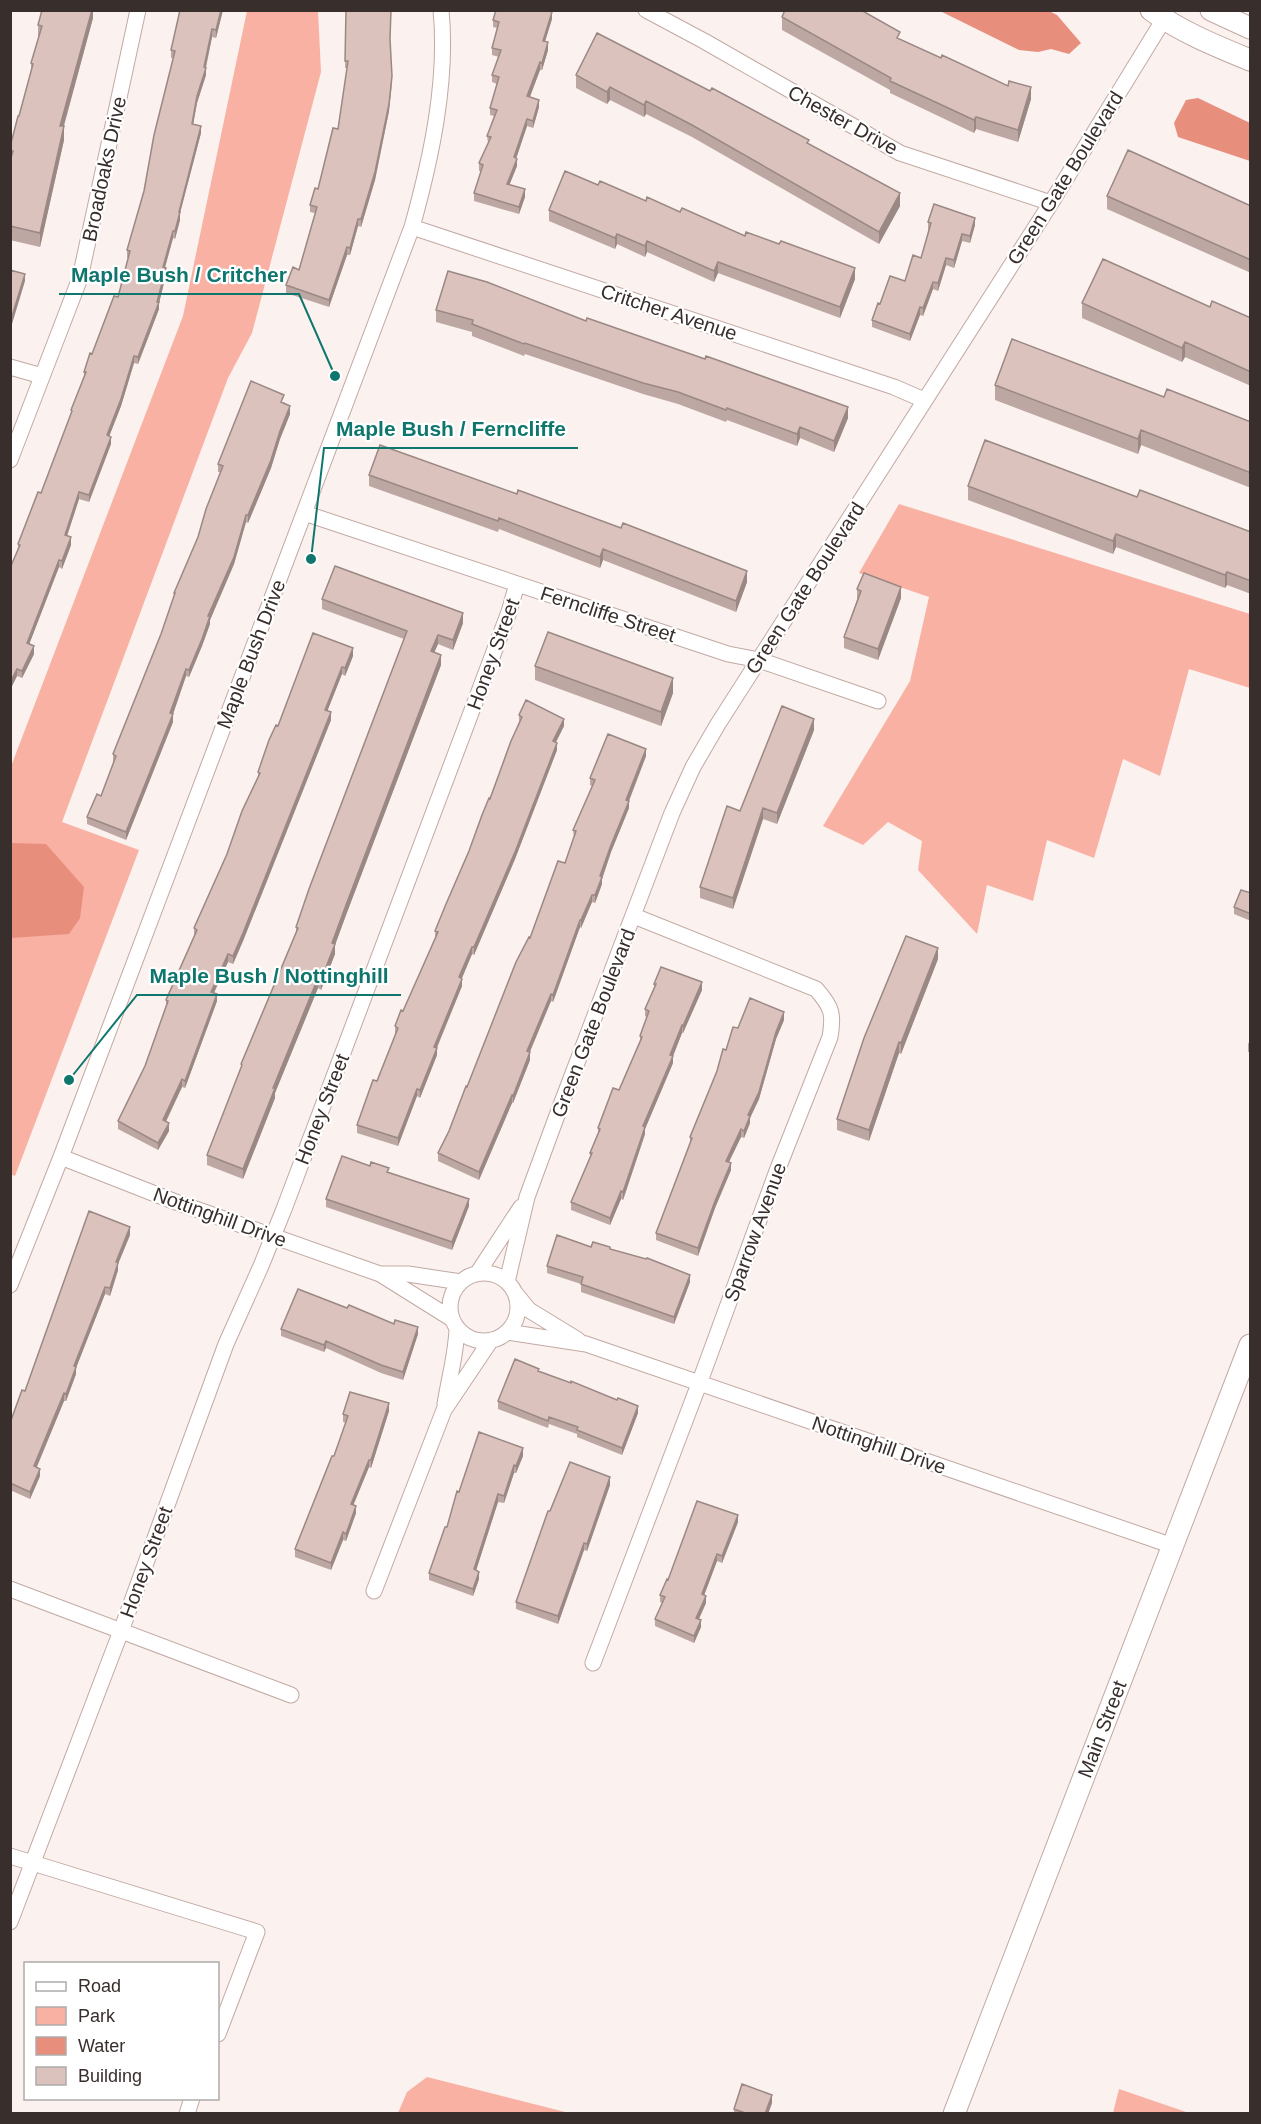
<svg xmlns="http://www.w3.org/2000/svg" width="1261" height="2124" font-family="Arial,sans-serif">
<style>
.green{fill:#f8b1a3}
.water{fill:#e78e7d}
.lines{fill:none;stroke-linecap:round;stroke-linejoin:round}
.minor-casing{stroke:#c2a9a3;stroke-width:17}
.secondary-casing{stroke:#c2a9a3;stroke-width:23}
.minor{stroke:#fff;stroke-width:15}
.secondary{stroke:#fff;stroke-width:21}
.wall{fill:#bda7a3}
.shaded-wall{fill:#9a8884}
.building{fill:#dcc2bd;stroke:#9a8884;stroke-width:1.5}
.labels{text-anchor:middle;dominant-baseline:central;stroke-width:4.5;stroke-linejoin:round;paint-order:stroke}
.street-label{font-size:20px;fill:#382e2c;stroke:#fff}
.leader{fill:none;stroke:#0f766e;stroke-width:2}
.callout-dot{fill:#0f766e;stroke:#fff;stroke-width:2}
.callout-label{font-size:21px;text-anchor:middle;font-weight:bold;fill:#0f766e;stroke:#fff;stroke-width:4.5;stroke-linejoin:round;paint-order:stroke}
</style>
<rect width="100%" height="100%" fill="#fbf1ee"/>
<path class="green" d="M247,11H318L321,72L252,333L228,378L62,822L139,850L15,1176L10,1174V769L183,316Z
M899,504L1250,614V688L1189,669L1160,776L1123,759L1094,858L1047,840L1033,901L987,885L977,934L918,870L922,841L888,822L863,845L823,826L910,681L929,597L859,573Z
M427,2077L569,2113H398L407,2092Z
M1119,2089L1189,2113H1113Z"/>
<path class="water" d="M940,11H1049L1057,15L1081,43L1069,54L1051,49L1038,52L1019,50Z
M1198,98L1250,123V161L1178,137L1174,123L1186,100Z
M11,843L46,844L84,887L80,918L69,934L11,938Z"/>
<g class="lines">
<defs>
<path id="minor" d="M646,10L704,41L900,153L1051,203
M412,227L894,387L924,400
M10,367L42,376
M10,460L80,278L138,10
M304,513L728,654L759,660L878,701
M61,1157L173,1201L380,1274L452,1319
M450 1307a34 34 0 1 1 68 0a34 34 0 1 1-68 0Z
M380,1274H408L461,1282
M477,1274L521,1207
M507,1282L527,1197L559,1110L672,813L693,767L718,724L1051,203L1164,19
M10,1285L61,1157L412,227C431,159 448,81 441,10
M516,1294L529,1310L578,1340
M507,1332L586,1344L1173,1546
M445,1404C449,1379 456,1354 457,1329
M10,1589L291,1695
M374,1591L444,1410L491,1340
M593,1663L699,1384L777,1171L830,1037C834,1014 832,1007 816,989L634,916
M10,1856L257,1932L218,2034
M10,1922L121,1631L226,1344L261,1266L284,1209L509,612L517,584
M187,2114L192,2098"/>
<path id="secondary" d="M1151,10C1181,32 1216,46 1250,60
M1211,10L1250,28
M954,2114L1250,1345"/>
</defs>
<use href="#minor" class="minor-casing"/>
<use href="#secondary" class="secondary-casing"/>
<use href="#minor" class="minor"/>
<use href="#secondary" class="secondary"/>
</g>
<path class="wall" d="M93,10V18L64,126V140L40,247L10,240V147L31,72V63L38,38V25Z
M180,10H223L216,38L212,37L206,68V75L197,103L193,124L201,133L180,213V220L175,239L173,238L165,268L166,275L159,303V309L138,364L134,363L121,406L109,436L111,444L89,502L79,499L67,536L71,545L62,569L59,567L29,644L34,654L22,678L17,676L10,690L18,544L41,493L71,415V410L84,376V372L118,297L128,258L127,257V250L144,191L173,58H171V50Z
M346,10L390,41L392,84L389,111L375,180L361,227L358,226L350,255H347L329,307L286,293V285L299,270L315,213L310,212V205L318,189L338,129L347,68H345Z
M782,17L900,39L1031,99L1018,142L976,129L974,133L890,93V90L782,30Z
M552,19L545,41L548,50L542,70H540L530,97L539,107L533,128L527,126L516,158L517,166L509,185L525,197L519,214L474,201V193L481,171H479V163L488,143L487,136L494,116L490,115V108L497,84L492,82V75L499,57L492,55V48L497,28L493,27V20Z
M576,75L809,144L900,206L879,244L692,137L646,114L644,117L610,100L607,104L576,88Z
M598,185L680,212L745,236L855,279L840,318L718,273L714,282L647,252L645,257L617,244L615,249L549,221V210Z
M1107,196L1251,206V273L1107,209Z
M928,222L975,225L970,243L962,241L954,268L946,265L938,291L933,289L923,316L920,315L910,341L872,327V320L880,304L905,281L921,258L929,230H928Z
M1082,303L1210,307L1251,318V386L1185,357L1182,362L1082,318Z
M436,310L586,321L848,418L834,452L800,438L797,446L727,420L726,422L678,404L643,394L525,354L524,356L472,336V332L436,322Z
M995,385L1164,397L1251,422V488L1141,445L1138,454L995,400Z
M284,402L290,414L280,439L271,468L248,523L246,522L234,564L210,620V624L202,646L189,677L186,676L173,714V722L126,840L87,824V817L101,796L114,762H113V754L161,634L174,597V593L198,537L220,472H218V464Z
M369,475L747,582L736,612L603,560L600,568L499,529L498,532L369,486Z
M968,486L1137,497L1251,532V594L1227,585L1225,588L1116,547L1113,554L968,500Z
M857,589L901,598L878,660L844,648V637L857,600Z
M322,599L463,623L453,650L438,644L434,652L441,665L346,915L335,945V954L321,990L318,988L275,1093V1098L243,1179L207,1165V1155L241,1069V1064L296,934V927L404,639L322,609Z
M353,656L345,676L342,674L327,711L331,720L243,941L233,964L228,962L214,993L217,1001L185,1088L182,1087L166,1122L169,1131L158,1150L118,1129V1121L145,1066L166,1007V1000L194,936V928L227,854L258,777V772L278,726Z
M535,666L673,693L661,726L535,680Z
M519,715L564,726L556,742L557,750L515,859L474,955L472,954L462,978V986L437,1048V1055L420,1098L417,1096L398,1146L357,1133V1125L377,1081L396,1034H395V1026L403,1011L435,938V931L469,851L519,722Z
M814,730L777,824L763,819L733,909L700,898V887L740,811Z
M646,756L629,801V808L611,852L602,879V884L595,903L592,902L581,928L580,927L553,1002L551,1001L530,1052V1060L513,1103H512L479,1180L438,1161V1153L449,1131L530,938L565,863L574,837L573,830L592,786L590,785V778Z
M1251,893V921L1234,914V907Z
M938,959L901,1054L899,1053L869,1141L837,1130V1119Z
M654,984L702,990L683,1033H682L673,1056V1063L645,1129V1134L623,1200L621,1199L610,1225L571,1210V1202L590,1157V1153L598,1134V1128L619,1090L640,1042V1036L647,1017L645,1016V1009L654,988Z
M784,1020L776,1039L759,1099L750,1118V1123L744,1138L741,1137L729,1162L731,1170L715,1208L698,1256L656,1240V1233L690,1144V1137L726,1050L738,1028Z
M1251,1038V1053L1248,1052V1044Z
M326,1199L469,1206L452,1250L326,1207Z
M130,1235L118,1264V1270L110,1296L105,1294L76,1368V1374L66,1401H64L37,1467L40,1476L30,1499L10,1490V1423L25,1391Z
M591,1247L610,1249L690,1282L674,1324L581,1292V1284L547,1273V1266Z
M347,1308L418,1334L403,1380L381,1373L326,1348L324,1352L281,1336V1329Z
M539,1371L638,1413L622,1455L577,1437V1434L549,1424L548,1428L498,1409V1401Z
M389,1411L371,1468L369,1467L353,1505L356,1513L346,1541L343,1540L331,1570L295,1557V1549L334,1456L346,1423L343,1422V1414Z
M523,1456L516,1473H514L504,1503L498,1502L476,1570L479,1579L473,1596L429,1580V1573L447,1527L459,1492Z
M610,1485L587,1551L584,1550L558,1624L516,1609V1602L550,1511Z
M738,1522L722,1563L717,1561L704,1595L706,1603L699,1619L701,1627L694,1643L655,1626V1619L662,1603L660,1602V1595L668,1580Z
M772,2103L768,2114H734V2109Z"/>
<path class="shaded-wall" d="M92,10H93V18L60,139V126Z
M221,10H223L216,38V30Z
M552,12V19L543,48V41Z
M212,29V37L205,70L206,68V75L197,103L192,131V124Z
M548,42V50L542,70V63Z
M540,62V70L527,104V96Z
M392,76L389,111L375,180L361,227V219Z
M610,87V100L607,104V92Z
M1031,87V99L1018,142V130Z
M539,100V107L533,128V121Z
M646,101V114L644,117V105Z
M976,117V129L974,133V120Z
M527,119V126L514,165V157Z
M64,126V140L40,247V233Z
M201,126V133L180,213V220L175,239V231L179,212Z
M517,159V166L507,191V184Z
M525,189V197L519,214V207Z
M900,193V206L879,244V232Z
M975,218V225L970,243V236Z
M358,219V226L350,255V248Z
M173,231V238L163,274V267Z
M617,234V244L615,249V238Z
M962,234V241L954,268V260Z
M647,241V252L645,257V246Z
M347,247V255L329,307V300Z
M946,258V265L938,291V283Z
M718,262V273L714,282V271Z
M166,268V275L159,303V309L138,364V357L157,302Z
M855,268V279L840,318V307Z
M25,274V281L12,324V316Z
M933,282V289L923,316V308Z
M920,307V315L910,341V334Z
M1185,342V357L1182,362V348Z
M134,356V363L121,406L107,442V435Z
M290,406V414L280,439L271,468L248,523V515L280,431Z
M848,407V418L834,452V441Z
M800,427V438L797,446V434Z
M1141,430V445L1138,454V439Z
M111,437V444L89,502V495Z
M79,492V499L65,542V535Z
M246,515V522L234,564L210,620V624L202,646L189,677V670Z
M1116,534V547L1113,554V541Z
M71,537V545L62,569V561Z
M603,549V560L600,568V557Z
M59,560V567L27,650V643Z
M747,571V582L736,612V601Z
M1227,572V585L1225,588V575Z
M901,587V598L878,660V649Z
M463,613V623L453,650V640Z
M438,635V644L431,660V651Z
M34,646V654L22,678V671Z
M353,648V656L345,676V668Z
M441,655V665L346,915L335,945V954L321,990V980L332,943Z
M342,667V674L325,717V710Z
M17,669V676L10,690V683Z
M186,669V676L173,714V722L126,840V832Z
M673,678V693L661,726V712Z
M331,712V720L243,941L233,964V956Z
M564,719V726L553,748V741Z
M814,719V730L777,824V813Z
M557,743V750L515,859L474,955V947Z
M646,749V756L628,803L629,801V808L611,852L602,879V884L595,903V895L600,876L626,800Z
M763,808V819L733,909V898Z
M592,895V902L581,928V920Z
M580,920V927L553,1002V995Z
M472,947V954L459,985V977Z
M938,948V959L901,1054V1043Z
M228,954V962L211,999V992Z
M318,978V988L275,1093V1098L243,1179V1169L273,1088Z
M462,979V986L434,1054V1047Z
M702,982V990L683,1033V1026Z
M217,994V1001L185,1088V1081Z
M551,994V1001L527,1058V1051Z
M784,1012V1020L776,1039L759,1099L750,1118V1123L744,1138V1131L748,1115L776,1032Z
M682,1025V1033L673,1056V1063L645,1129V1134L623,1200V1192L643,1126Z
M899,1042V1053L869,1141V1130Z
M437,1048V1055L420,1098V1090Z
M530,1052V1060L513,1103V1096Z
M182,1079V1087L163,1127V1120Z
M417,1089V1096L398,1146V1138Z
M512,1095V1103L479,1180V1172Z
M169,1123V1131L158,1150V1143Z
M741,1129V1137L726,1168V1161Z
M731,1163V1170L715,1208L698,1256V1248L715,1201Z
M621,1191V1199L610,1225V1218Z
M469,1199V1206L452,1250V1242Z
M130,1227V1235L118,1264V1270L110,1296V1288L116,1262Z
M690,1275V1282L674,1324V1317Z
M105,1287V1294L76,1368V1374L66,1401V1394L74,1366Z
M418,1327V1334L403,1380V1372Z
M326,1341V1348L324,1352V1345Z
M64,1393V1401L34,1473V1466Z
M389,1403V1411L371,1468V1460Z
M638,1406V1413L622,1455V1448Z
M523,1448V1456L516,1473V1466Z
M369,1460V1467L351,1511V1504Z
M514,1465V1473L504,1503V1496Z
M40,1469V1476L30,1499V1492Z
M610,1477V1485L587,1551V1544Z
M498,1494V1502L474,1577V1569Z
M356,1506V1513L346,1541V1534Z
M738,1515V1522L722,1563V1556Z
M343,1532V1540L331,1570V1563Z
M584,1543V1550L558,1624V1616Z
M717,1554V1561L702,1601V1594Z
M479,1572V1579L473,1596V1589Z
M706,1596V1603L696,1625V1618Z
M701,1620V1627L694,1643V1636Z
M772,2095V2103L768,2114H765Z"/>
<path class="building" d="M42,10H92L60,126H64L40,233L10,226V161L13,151H10V147L18,116H19L33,64L31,63L42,26L38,25Z
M180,10H221L216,30L212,29L204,67L206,68L197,96L192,124L201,126L179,212H180L175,231H173L163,267L166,268L157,302H159L138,357L134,356L121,399L107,435L111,437L89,495L79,492L65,535L71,537L62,561L59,560L27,643L34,646L22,671L17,669L10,683V568L20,545L18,544L38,492L41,493L72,411L71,410L86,372H84L90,353L92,354L114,296L118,297L130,251L127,250L144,191L154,135L175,51L171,50Z
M346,10H391L390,39L392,76L389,104L375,172L361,219H358L350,248L347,247L329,300L286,285L293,267L299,270L317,207L310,205L315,188L318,189L333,128L338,129L348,61H345Z
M496,10H547L552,12L543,41L548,42L542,63L540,62L527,96L539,100L533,121L527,119L514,157L517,159L507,184L525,189L519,207L474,193L483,165L479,163L491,137L487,136L497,110L490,108L499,77L492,75L501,50L492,48L499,22L493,20Z
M785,10H861L900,32L897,38L941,58L942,55L1008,86L1009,81L1031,87L1018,130L976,117L974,120L890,81L891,78L782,17Z
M597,33L710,91L712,88L809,140L807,143L900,193L879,232L692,125L646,101L644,105L610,87L607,92L576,75Z
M1128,150L1251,206V260L1107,196Z
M565,171L598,185L600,181L646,201L647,197L680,212L682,208L745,236L746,232L779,244L781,241L855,268L840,307L718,262L714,271L647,241L645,246L617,234L615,238L549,210Z
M934,204L975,218L970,236L962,234L954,260L946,258L938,283L933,282L923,308L920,307L910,334L872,320L878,303L880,304L890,276L905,281L913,255L921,258L931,223L928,222Z
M1103,259L1210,307L1212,301L1251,318V372L1185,342L1182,348L1082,303Z
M10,270L25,274L12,316H10Z
M448,271L487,282L586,321L587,318L705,359L706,356L848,407L834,441L800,427L797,434L727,408L726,410L678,392L643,383L525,343L524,344L472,324L473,320L436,310Z
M1012,339L1164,397L1167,389L1251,422V473L1141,430L1138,439L995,385Z
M251,381L284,395L281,402L290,406L280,431L271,460L248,515H246L234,557L208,616H210L202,639L189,670L186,669L170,713L173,714L126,832L87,817L97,794L101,796L116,756L113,754L161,634L175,593H174L198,537L206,509L223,466L218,464Z
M985,440L1137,497L1140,490L1251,532V581L1227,572L1225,575L1116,534L1113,541L968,486Z
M380,445L517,494L518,490L621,528L623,523L747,571L736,601L603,549L600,557L499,518L498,521L369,475Z
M335,566L463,613L453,640L438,635L431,651L441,655L346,905L332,943L335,944L321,980L318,978L273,1088H275L243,1169L207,1155L242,1065L241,1064L298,928L296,927L309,889L407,631L322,599Z
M864,573L901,587L878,649L844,637L861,591L857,589Z
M548,632L673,678L661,712L535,666Z
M313,633L353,648L345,668L342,667L325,710L331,712L243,933L233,956L228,954L211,992L217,994L185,1081L182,1079L163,1120L169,1123L158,1143L118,1121L145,1066L168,1001L166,1000L197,930L194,928L227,854L242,811L260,773L258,772L269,740L276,725L278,726Z
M526,700L564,719L553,741L557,743L515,852L474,947H472L459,977L462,979L434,1047L437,1048L420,1090L417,1089L398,1138L357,1125L373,1080L377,1081L398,1028L395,1026L401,1010L403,1011L438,932L435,931L446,904L469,851L482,815L489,798L490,799L511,741L522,717L519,715Z
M782,706L814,719L777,813L763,808L733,898L700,887L727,806L740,811Z
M608,734L646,749L626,800L629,801L611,845L600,876L602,877L595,895H592L581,920H580L553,995L551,994L527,1051L530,1052L513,1096L512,1095L479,1172L438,1153L449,1131L466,1086L467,1087L516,962L529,937L530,938L558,861L565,863L576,831L573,830L595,780L590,778Z
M1241,890L1251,893V914L1234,907Z
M906,936L938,948L901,1043L899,1042L869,1130L837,1119L864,1038Z
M661,967L702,982L683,1026L682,1025L670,1055L673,1056L643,1126L645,1127L623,1192L621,1191L610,1218L571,1202L592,1153H590L600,1129L598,1128L613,1088L619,1090L642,1037L640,1036L649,1011L645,1009L656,984H654Z
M750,998L784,1012L776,1032L759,1092L748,1115L750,1116L744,1131L741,1129L726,1161L731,1163L715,1201L698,1248L656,1233L692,1138L690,1137L717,1071L723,1049L726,1050L733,1027L738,1028Z
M342,1156L370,1166L371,1162L389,1168L387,1172L469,1199L452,1242L326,1199Z
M89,1211L130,1227L116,1262L118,1263L110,1288L105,1287L74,1366L76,1367L66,1394L64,1393L34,1466L40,1469L30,1492L10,1483V1423L22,1390L25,1391Z
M557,1235L591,1247L593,1242L610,1247V1249L646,1259L647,1258L690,1275L674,1317L581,1284L583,1277L547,1266Z
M298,1289L347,1308L349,1305L394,1324L395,1320L418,1327L403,1372L381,1365L326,1341L324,1345L281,1329Z
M515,1359L539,1369L538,1371L571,1383V1381L617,1400L618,1398L638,1406L622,1448L577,1430L578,1427L549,1417L548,1421L498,1401Z
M350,1392L389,1403L371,1460H369L351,1504L356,1506L346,1534L343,1532L331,1563L295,1549L332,1456H334L348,1416L343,1414Z
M479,1432L523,1448L516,1466L514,1465L504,1496L498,1494L474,1569L479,1572L473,1589L429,1573L445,1527H447L457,1491L459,1492Z
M570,1462L610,1477L587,1544L584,1543L558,1616L516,1602L548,1511H550Z
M697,1501L738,1515L722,1556L717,1554L702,1594L706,1596L696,1618L701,1620L694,1636L655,1619L665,1597L660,1595L667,1579L668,1580Z
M742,2084L772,2095L765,2114H748L734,2109Z"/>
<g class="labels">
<g class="street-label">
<text transform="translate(843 120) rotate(29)">Chester Drive</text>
<text transform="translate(104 169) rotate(-78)">Broadoaks Drive</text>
<text transform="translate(1065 178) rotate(-58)">Green Gate Boulevard</text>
<text transform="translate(669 312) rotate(18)">Critcher Avenue</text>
<text transform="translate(805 588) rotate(-57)">Green Gate Boulevard</text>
<text transform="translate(608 614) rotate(18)">Ferncliffe Street</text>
<text transform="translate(251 654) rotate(-69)">Maple Bush Drive</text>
<text transform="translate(493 654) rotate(-70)">Honey Street</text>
<text transform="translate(593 1023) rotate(-69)">Green Gate Boulevard</text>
<text transform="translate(322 1109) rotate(-69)">Honey Street</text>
<text transform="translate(220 1217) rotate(20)">Nottinghill Drive</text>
<text transform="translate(755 1232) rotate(-70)">Sparrow Avenue</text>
<text transform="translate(879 1445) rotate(19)">Nottinghill Drive</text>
<text transform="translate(146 1562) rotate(-70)">Honey Street</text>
<text transform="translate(1102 1729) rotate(-69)">Main Street</text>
</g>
</g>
<path class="leader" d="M335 376L299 294H59M311 559L324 448H578M69 1080L137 995H401"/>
<g class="callout-dot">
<circle cx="335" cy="376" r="6"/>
<circle cx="311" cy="559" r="6"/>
<circle cx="69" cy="1080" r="6"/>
</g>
<g class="callout-label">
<text x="179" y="282">Maple Bush / Critcher</text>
<text x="451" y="436">Maple Bush / Ferncliffe</text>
<text x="269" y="983">Maple Bush / Nottinghill</text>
</g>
<rect width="1261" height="2124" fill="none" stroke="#382e2c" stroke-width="24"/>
<rect x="24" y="1962" width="195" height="138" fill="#ffffff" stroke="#afabab" stroke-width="1.5"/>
<rect x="36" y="1982" width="30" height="9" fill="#ffffff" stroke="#afabab" stroke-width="1.5"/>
<text x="78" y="1992" font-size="18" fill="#382e2c">Road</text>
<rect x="36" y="2007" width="30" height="18" fill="#f8b1a3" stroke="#afabab" stroke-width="1.5"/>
<text x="78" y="2022" font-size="18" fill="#382e2c">Park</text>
<rect x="36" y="2037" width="30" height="18" fill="#e78e7d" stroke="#afabab" stroke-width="1.5"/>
<text x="78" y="2052" font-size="18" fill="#382e2c">Water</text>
<rect x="36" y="2067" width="30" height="18" fill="#dcc2bd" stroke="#afabab" stroke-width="1.5"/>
<text x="78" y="2082" font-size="18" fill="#382e2c">Building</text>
</svg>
